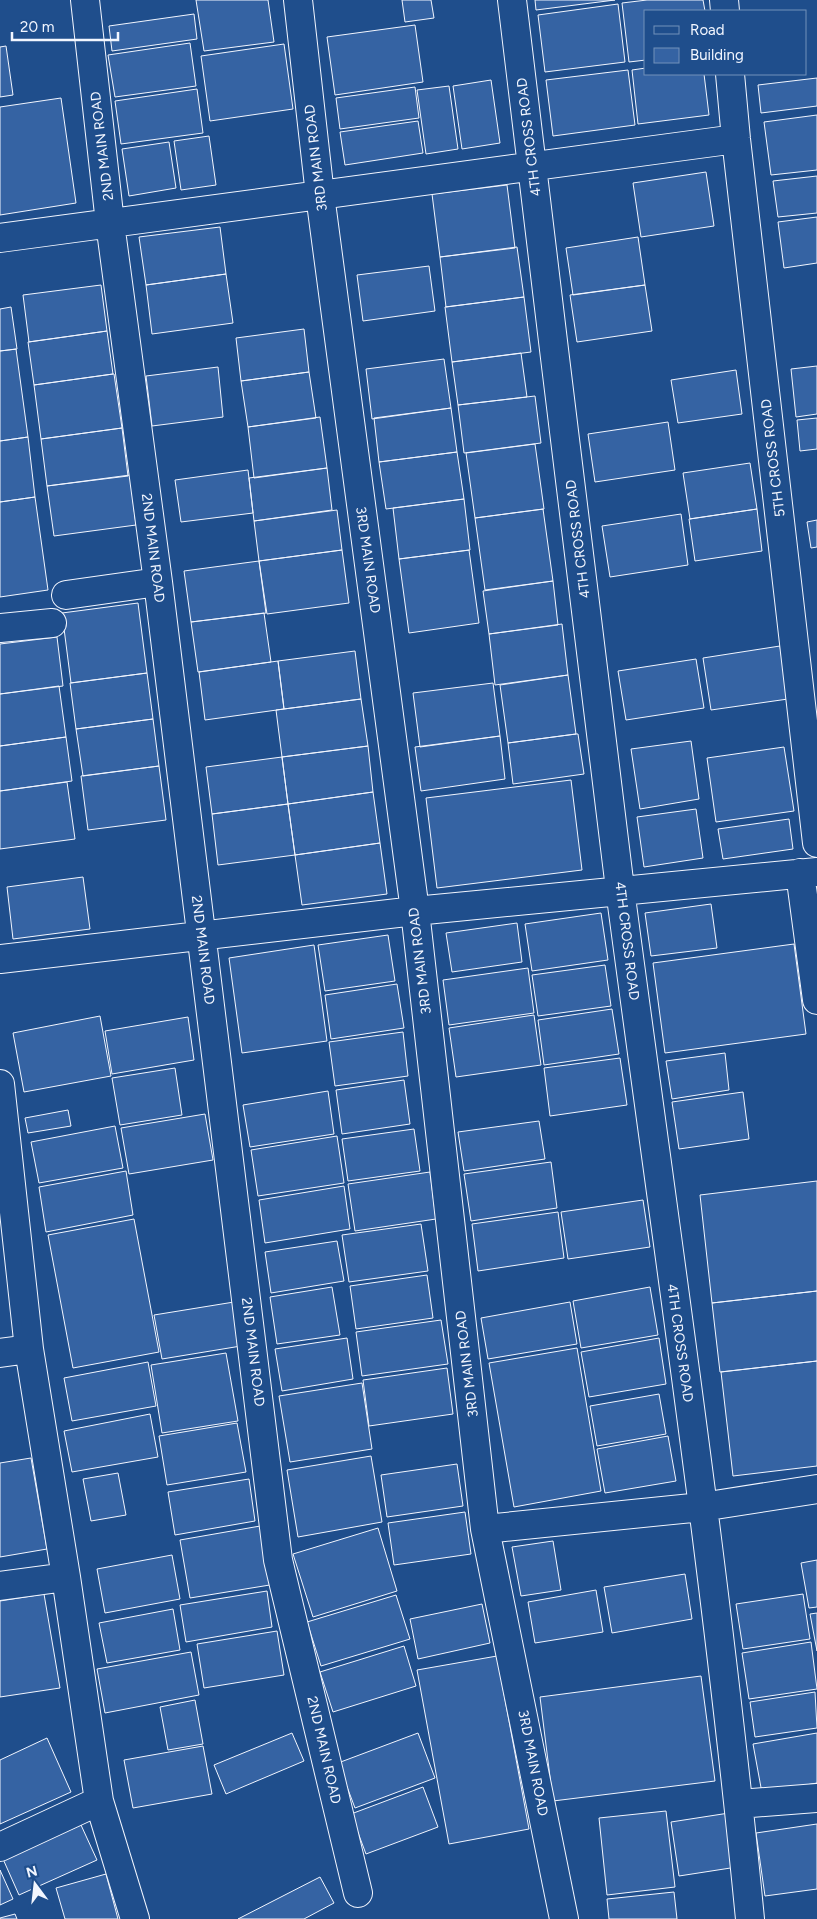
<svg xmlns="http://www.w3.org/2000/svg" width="817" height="1919" font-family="Figtree,sans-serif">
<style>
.building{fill:#3563a3;stroke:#f2f6ff}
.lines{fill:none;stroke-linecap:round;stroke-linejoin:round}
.minor-casing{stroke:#f2f6ff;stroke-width:30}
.minor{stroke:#1f4e8c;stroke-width:28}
.labels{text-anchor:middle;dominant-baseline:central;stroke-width:4;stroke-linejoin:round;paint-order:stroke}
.street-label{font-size:14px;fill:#f2f6ff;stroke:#1f4e8c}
</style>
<rect width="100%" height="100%" fill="#1f4e8c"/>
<path class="building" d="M196,0H268L274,42L204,51Z
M402,0H431L434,18L405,22Z
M535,0H615L536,10Z
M647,0H703L705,11H646V60L629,62L622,3Z
M618,4L625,62L545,72L538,15Z
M194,14L197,39L112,51L109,26Z
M415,25L423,82L335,95L327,37Z
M190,43L196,86L115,97L108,55Z
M284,44L293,109L210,121L201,56Z
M6,46L13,95L0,97V47Z
M646,68V74H704L709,115L638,124L632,70Z
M628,70L635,125L553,136L546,80Z
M817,78V106L761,113L758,85Z
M491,80L500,143L462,149L453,86Z
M449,86L458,149L426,154L417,90Z
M415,87L419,118L340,129L336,98Z
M197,89L203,133L121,144L115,101Z
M61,98L76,203L0,215V107Z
M817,115V170L771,175L764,122Z
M418,121L423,153L345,165L340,132Z
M209,136L216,185L181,190L174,141Z
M169,142L176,188L129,196L122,149Z
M706,172L714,226L641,237L633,183Z
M817,176V213L778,217L773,181Z
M507,185L515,248L440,257L432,194Z
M817,217V263L784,268L778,222Z
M220,227L226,274L146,285L139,237Z
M638,237L645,285L573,295L566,248Z
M517,247L524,297L446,307L440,257Z
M429,266L435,311L363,321L357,275Z
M226,274L233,323L152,334L146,285Z
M101,285L107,331L29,342L23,295Z
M645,285L652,331L577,342L570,295Z
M524,297L531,352L452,362L445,307Z
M11,307L17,349L0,351V309Z
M304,329L309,372L241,381L236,338Z
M107,331L113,374L34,385L28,342Z
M16,349L28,437L0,441V351Z
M521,353L527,397L458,405L452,362Z
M444,359L451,408L372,419L366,369Z
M817,366V414L796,417L791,369Z
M218,367L223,417L152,426L146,376Z
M736,370L742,414L678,423L671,380Z
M309,372L316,418L248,427L241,381Z
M113,374H114L122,428L41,439L34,385Z
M535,396L541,443L464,453L458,405Z
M451,408L457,452L379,462L374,418Z
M320,417L327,468L254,478L248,427Z
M817,418V449L800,451L797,420Z
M668,422L675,470L595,482L588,434Z
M122,428L128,476L47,486L41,439Z
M28,437L35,497L0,502V441Z
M535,444L544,509L475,518L466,453Z
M457,452L464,499L386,509L379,462Z
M750,463L757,509L690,519L683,473Z
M327,468L332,510L254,521L249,478Z
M248,470L253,513L181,522L175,480Z
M130,475L136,525L54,536L47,486Z
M35,497L48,590L0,597V502Z
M464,499L470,550L399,559L393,508Z
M543,509L553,581L485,590L475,518Z
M757,509L762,551L695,561L689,519Z
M337,510L342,550L259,561L254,521Z
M681,514L688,565L610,577L602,526Z
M817,520V547L811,548L807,522Z
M342,550L349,603L267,614L259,561Z
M469,550L479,623L409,633L399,559Z
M259,561L266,613L191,622L184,571Z
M553,581L558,625L489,634L483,591Z
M138,603L147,673L71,683L62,613Z
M264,613L271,662L198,672L191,622Z
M562,624L568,675L495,685L489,634Z
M57,637L63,686L0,694V644Z
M780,646L788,699L711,710L703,658Z
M355,651L361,699L284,709L278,661Z
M696,659L704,708L626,720L618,671Z
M278,661L284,709L205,720L199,672Z
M147,673L153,719L76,729L70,683Z
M568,675L576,734L508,743L500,685Z
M493,683L500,736L420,747L413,693Z
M59,686L66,737L0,746V694Z
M361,699L368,746L282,757L276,710Z
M153,719L159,766L83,776L76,729Z
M576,734H578L584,774L513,784L508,743Z
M500,736L505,779L421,791L415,747Z
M66,737L72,781L0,791V746Z
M691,741L699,799L640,809L631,749Z
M368,746L373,792L288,804L282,757Z
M784,747L794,811L716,822L707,758Z
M282,757L288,804L212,814L206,767Z
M159,766L166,820L88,830L81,776Z
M571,780L582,870L437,888L426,798Z
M67,782L75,839L0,849V791Z
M373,792L380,843L295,855L288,804Z
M288,804L295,855L218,865L212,814Z
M696,809L703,858L644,867L637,817Z
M789,819L793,849L723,859L718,829Z
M380,843L387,894L302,905L295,855Z
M83,877L90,929L13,939L7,887Z
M711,904L717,948L651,956L645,913Z
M601,913L608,960L532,971L525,924Z
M517,923L522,962L452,972L446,933Z
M388,935L395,981L325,991L318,945Z
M794,944L806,1034L665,1053L653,963Z
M314,945L327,1041L242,1053L229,958Z
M605,965L611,1006L538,1016L532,975Z
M528,968L534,1013L449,1025L443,980Z
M397,984L404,1028L331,1039L325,995Z
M612,1009L619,1054L544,1065L538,1020Z
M534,1015L541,1065L456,1077L449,1028Z
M100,1016L111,1076L24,1092L13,1033Z
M188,1017L194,1060L112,1074L105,1031Z
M403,1032L408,1076L335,1086L329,1042Z
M725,1053L729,1090L672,1099L666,1061Z
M620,1058L627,1105L550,1116L544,1068Z
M175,1068L182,1115L120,1125L112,1078Z
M404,1080L410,1124L342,1134L336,1090Z
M328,1091L334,1134L250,1147L243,1105Z
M743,1092L749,1139L679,1149L672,1102Z
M68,1110L71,1126L28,1133L25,1118Z
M205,1114L213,1160L129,1174L121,1128Z
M539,1121L545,1159L464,1171L458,1132Z
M115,1126L123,1168L39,1183L31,1142Z
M414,1129L420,1171L348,1181L342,1139Z
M337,1136L344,1183L258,1196L251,1150Z
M551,1162L557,1208L471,1221L464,1174Z
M126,1171L133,1215L46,1232L39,1187Z
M430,1172L436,1219L355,1231L348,1184Z
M817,1181V1291L712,1303L700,1195Z
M344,1186L350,1229L265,1243L259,1200Z
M643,1200L650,1247L568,1259L561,1212Z
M558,1212L564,1258L478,1271L472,1224Z
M134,1219L159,1352L73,1368L48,1235Z
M421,1224L428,1271L349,1282L342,1235Z
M337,1241L344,1281L271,1293L265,1252Z
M427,1275L433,1318L356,1329L350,1286Z
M332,1287L340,1335L277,1344L270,1297Z
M650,1287L658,1335L581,1348L573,1301Z
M817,1291V1361L720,1372L712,1303Z
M234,1302L241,1346L162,1359L154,1315Z
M570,1302L577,1344L488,1359L481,1318Z
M441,1320L448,1364L362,1376L356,1332Z
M347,1338L353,1379L282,1391L275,1349Z
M659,1338L666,1384L589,1397L581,1352Z
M577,1348L601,1491L514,1507L489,1363Z
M226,1353L238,1421L162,1433L151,1365Z
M817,1361V1466L733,1476L721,1372Z
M148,1362L156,1406L72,1421L64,1378Z
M447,1368L453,1414L369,1426L363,1380Z
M362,1383L372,1449L290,1462L279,1396Z
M659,1394L666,1434L597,1446L590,1406Z
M150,1414L158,1457L72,1472L64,1431Z
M237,1423L246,1472L167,1485L159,1436Z
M668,1436L676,1481L605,1493L597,1449Z
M371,1456L382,1522L298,1537L287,1470Z
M31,1458L47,1549L0,1557V1463Z
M457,1464L463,1506L387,1517L381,1475Z
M118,1473L126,1515L91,1521L83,1479Z
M249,1479L255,1521L175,1535L168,1492Z
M465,1512L471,1554L394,1565L388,1523Z
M266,1525L276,1584L190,1598L180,1540Z
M378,1528L397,1591L313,1617L293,1554Z
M553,1541L561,1590L521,1596L512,1547Z
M172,1555L180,1599L105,1613L97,1569Z
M817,1560V1607L809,1608L801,1563Z
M685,1574L692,1619L612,1633L604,1587Z
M596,1590L603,1632L535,1643L528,1602Z
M267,1591L272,1627L186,1642L180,1605Z
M44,1594L60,1688L0,1697V1601Z
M803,1594L810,1639L743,1649L736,1604Z
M396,1595L410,1639L321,1666L307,1622Z
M482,1604L490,1643L418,1659L410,1619Z
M173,1609L180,1650L107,1663L99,1623Z
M817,1613V1651L810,1614Z
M277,1631L284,1675L204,1688L197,1644Z
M811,1642L817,1689L749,1699L742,1653Z
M404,1646L416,1686L333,1712L320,1672Z
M191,1652L199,1695L105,1713L97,1669Z
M497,1656L529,1829L449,1844L417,1670Z
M701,1676L715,1781L553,1801L540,1697Z
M815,1692L817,1728L755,1737L750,1702Z
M195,1700L203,1744L168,1750L160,1707Z
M292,1733L304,1761L226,1794L214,1765Z
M418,1733L435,1778L355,1808L338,1763Z
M817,1733V1783L762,1793L753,1744Z
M47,1738L71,1792L0,1824V1760Z
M203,1746L212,1794L133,1808L124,1760Z
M423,1787L438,1827L366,1854L351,1814Z
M666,1811L675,1887L607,1895L599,1818Z
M729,1813L737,1867L679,1876L671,1822Z
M817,1824V1889L765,1896L756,1833Z
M81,1825L97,1860L19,1895L3,1859Z
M0,1870L13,1899L0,1905Z
M106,1874L118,1919H65L56,1888Z
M320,1877L334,1903L304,1919H238Z
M674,1892L677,1919H609L607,1899Z
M15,1914L17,1919H0V1918Z"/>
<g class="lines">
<defs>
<path id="minor" d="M85,0L110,223L158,582L278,1560L358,1893
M298,0L320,195L415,911L485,1529L564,1919
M512,0C549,299 582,598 621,897C666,1237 717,1577 750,1919
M724,0L725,11
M730,74L736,139L817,843
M0,238L736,139
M66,595L158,582
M0,628L52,623
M800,873L817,1000
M0,959L415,911L817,872
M0,1084L29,1349L66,1577L99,1801L135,1919
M0,1353L29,1349
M485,1529L702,1507L817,1489
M0,1586L66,1577
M739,1804L817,1798
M0,1847L99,1801"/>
</defs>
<use href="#minor" class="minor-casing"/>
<use href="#minor" class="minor"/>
</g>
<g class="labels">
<g class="street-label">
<text transform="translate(529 137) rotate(-97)">4TH CROSS ROAD</text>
<text transform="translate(102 146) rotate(-97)">2ND MAIN ROAD</text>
<text transform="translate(316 158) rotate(-97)">3RD MAIN ROAD</text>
<text transform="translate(773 458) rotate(-97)">5TH CROSS ROAD</text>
<text transform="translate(578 539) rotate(-97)">4TH CROSS ROAD</text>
<text transform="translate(153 548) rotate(83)">2ND MAIN ROAD</text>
<text transform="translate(368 560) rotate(82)">3RD MAIN ROAD</text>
<text transform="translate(627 941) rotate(83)">4TH CROSS ROAD</text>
<text transform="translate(203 950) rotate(83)">2ND MAIN ROAD</text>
<text transform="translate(420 961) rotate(-97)">3RD MAIN ROAD</text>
<text transform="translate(680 1343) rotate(82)">4TH CROSS ROAD</text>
<text transform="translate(253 1352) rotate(83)">2ND MAIN ROAD</text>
<text transform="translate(467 1364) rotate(-97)">3RD MAIN ROAD</text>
<text transform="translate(324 1750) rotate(77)">2ND MAIN ROAD</text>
<text transform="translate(533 1763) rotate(79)">3RD MAIN ROAD</text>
</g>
</g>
<rect x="644" y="10" width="162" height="65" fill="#1f4e8c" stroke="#7391ba"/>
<rect x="654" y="26" width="25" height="8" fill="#1f4e8c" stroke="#7391ba"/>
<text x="690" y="35" font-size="15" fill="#f2f6ff">Road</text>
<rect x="654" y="48" width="25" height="15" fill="#3563a3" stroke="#7391ba"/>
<text x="690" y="60" font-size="15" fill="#f2f6ff">Building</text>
<g transform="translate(35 1884) rotate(345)" stroke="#1f4e8c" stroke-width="4" paint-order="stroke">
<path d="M0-4L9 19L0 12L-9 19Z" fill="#f2f6ff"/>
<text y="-8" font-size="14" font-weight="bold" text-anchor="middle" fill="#f2f6ff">N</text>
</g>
<path d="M12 32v8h106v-8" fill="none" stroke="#f2f6ff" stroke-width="2.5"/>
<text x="20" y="32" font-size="15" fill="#f2f6ff" stroke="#1f4e8c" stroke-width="4" paint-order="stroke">20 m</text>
</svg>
